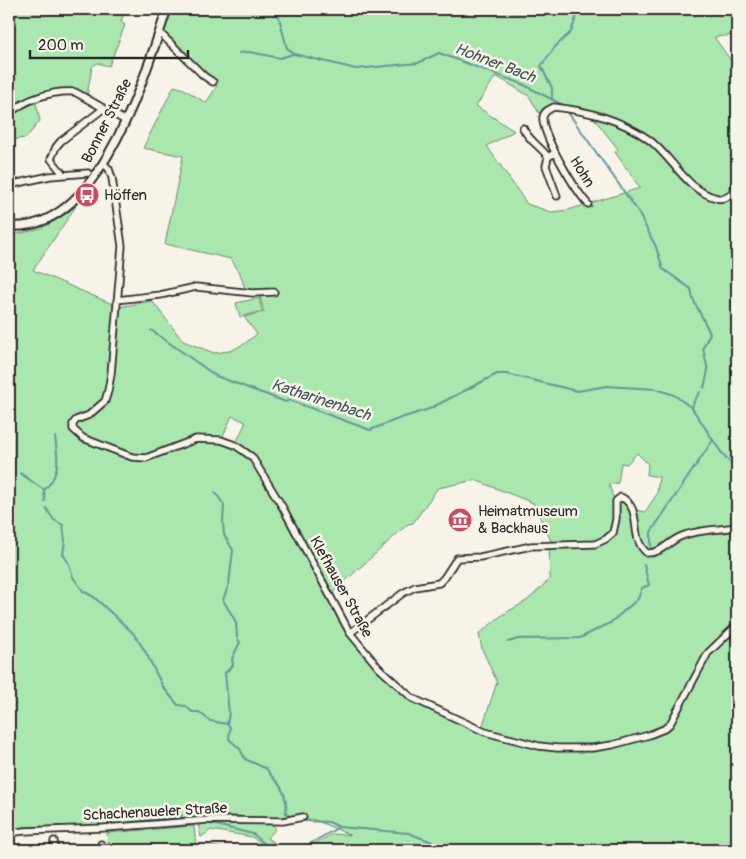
<svg xmlns="http://www.w3.org/2000/svg" width="746" height="859" font-family="Pangolin,sans-serif">
<style>
.green{fill:#a9e7af;stroke:#6a896d;fill-rule:evenodd}
.lines{fill:none;stroke-linecap:round;stroke-linejoin:round}
.stream{stroke:#659699;stroke-width:2}
.minor-casing{stroke:#2b2b2b;stroke-width:9}
.tertiary-casing{stroke:#2b2b2b;stroke-width:11}
.minor{stroke:#f7f3e8;stroke-width:5.5}
.tertiary{stroke:#f7f3e8;stroke-width:7}
.labels{text-anchor:middle;dominant-baseline:central;stroke-width:5;stroke-linejoin:round;paint-order:stroke}
.street-label{font-size:15px;fill:#2b2b2b;stroke:#f7f3e8}
.poi-label{font-size:15px;fill:#2b2b2b;stroke:#f7f3e8;text-anchor:start}
.water-label{font-size:16px;font-style:italic;fill:#435859;stroke:#f7f3e8}
</style>
<rect width="100%" height="100%" fill="#f7f3e8"/>
<filter id="ink" filterUnits="userSpaceOnUse"><feTurbulence type="fractalNoise" baseFrequency=".02" numOctaves="2"/><feDisplacementMap in="SourceGraphic" scale="10" xChannelSelector="R" yChannelSelector="G"/><feConvolveMatrix kernelMatrix="1 2 1 2 8 2 1 2 1" color-interpolation-filters="sRGB"/></filter>
<g filter="url(#ink)">
<path class="green" d="M9,9H125L121,22L125,25L109,66L97,63L92,67L87,96L76,89L35,99L40,121L26,138L9,140Z
M168,9H737V35L714,37L737,69V171L730,190L736,194L737,190V850H303L332,834L350,835L315,820L211,815L101,825L58,826L9,832V234C38,233 53,224 76,206L33,270L119,307L152,301L183,341L214,353L230,351L244,344L257,334L244,317L264,312L260,297L245,289L240,273L231,259L165,244L183,156L143,148L174,86L184,89L206,103L217,86L199,75L159,36ZM496,76L529,96L539,113L555,105L593,117L618,149L615,152L640,188L568,210L551,212L527,204L487,146L514,131L476,106ZM232,416L246,422L235,445L221,440ZM637,453L648,464L647,475L659,477L657,494L645,512L631,509L625,500L613,497L609,484L618,483L621,463L627,464ZM475,480L533,503L552,543L549,546L550,579L528,600L502,615L479,634L482,649L497,682L482,728L415,696L387,671L352,633L332,593L408,524L413,523L438,488Z
M259,298L262,311L240,317L236,303Z
M207,822H270L276,829L267,838L274,842L270,850H268L252,837L211,830L201,837L198,824Z
M194,826L196,845L248,850H109L107,833Z"/>
<g class="lines">
<path class="stream" d="M270,9L278,14L287,48L294,54L356,69L418,63L439,53L522,84L563,105
M239,53L250,52L280,58L293,54
M552,99V88L541,66L555,47L571,32L579,9
M567,111L637,210L656,247L663,269L691,289L693,299L710,333L703,348L708,371L704,388
M151,330L216,376L286,402L289,400L370,430L398,419L429,409L497,374H507L577,391L607,386L656,389L674,395L692,408
M700,392L694,401L692,408L721,452L737,470
M20,473L44,490
M215,492L224,505L223,521L224,535L233,550L229,584L223,600L236,622L237,638L240,642L232,659L233,665L225,673L229,713L227,724L230,727L229,739L240,749L245,759L267,769C269,775 273,777 277,782C285,791 287,802 286,813L290,817
M45,501L44,490C61,474 58,458 55,437
M46,508L54,520L63,525L65,541L63,554L69,564L73,577L83,591L94,597L133,633L145,651L163,687L178,705L186,706L192,712H199L210,721L227,724
M651,551V532L713,440
M508,642L518,639L580,638L610,623L638,599L642,588L649,585L644,565
M304,821L329,822L339,827
M208,823L253,834L267,846L280,850
M118,824L182,816
M9,830L28,827L96,826
M292,850H299L339,827L408,833L454,850"/>
<defs>
<path id="minor" d="M159,32L204,76L213,82
M9,114C25,99 53,90 75,92L126,121
M523,128C529,141 540,146 548,157
M555,153L548,157L546,166L557,196
M103,163L109,169L112,178L122,246L111,374L108,391L105,401L89,415L76,420L73,424V429L83,438L132,457L146,458L196,439L221,440L235,445L252,457L283,508L350,633L379,668L412,698L485,732L539,746L557,748H592L612,745L649,735L664,729L670,724L708,653L737,625
M63,174L51,159L56,147L61,141L103,109
M9,185L50,176L88,173
M588,204C576,191 541,134 543,117C544,111 550,109 554,107C588,111 620,119 648,139C672,156 686,191 717,198C730,201 735,189 737,180
M117,300L160,295L196,287L253,293L274,292
M350,633L403,593L415,587L439,583L444,578L457,558L480,557L531,546L595,544L606,539L613,533L616,519V501L621,497C644,509 628,538 647,553C661,554 670,540 682,536C698,529 720,530 737,527
M9,833L24,831L104,828L209,820L283,821L303,817
M54,841L55,850
M101,844V850"/>
<path id="tertiary" d="M9,226C99,234 145,75 167,9"/>
</defs>
<use href="#minor" class="minor-casing"/>
<use href="#tertiary" class="tertiary-casing"/>
<use href="#minor" class="minor"/>
<use href="#tertiary" class="tertiary"/>
</g>
</g>
<defs>
<symbol id="bus-disc" viewBox="-11 -11 22 22"><circle r="9.5" fill="#d1495b" stroke="#f7f3e8"/><path d="M-5-6H5V4H4V6H2V4H-2V6H-4V4H-5ZM-3.5-4V0h7V-4ZM-3.5 1.2v1.5H-2V1.2ZM2 1.2v1.5H3.5V1.2Z" fill="#fff"/></symbol>
<symbol id="museum-disc" viewBox="-11 -11 22 22"><circle r="9.5" fill="#d1495b" stroke="#f7f3e8"/><path d="M0-6L6-3V-2H-6V-3ZM-5-1h2V3h-2ZM-1-1h2V3h-2ZM3-1h2V3H3ZM-6 4H6V6H-6Z" fill="#fff"/></symbol>
</defs>
<g fill-rule="evenodd">
<use href="#bus-disc" x="73" y="181" width="28" height="28"/>
<use href="#museum-disc" x="446" y="506" width="28" height="28"/>
</g>
<g class="labels">
<g class="street-label">
<text transform="translate(107 121) rotate(-63)">Bonner Straße</text>
<text transform="translate(582 172) rotate(58)">Hohn</text>
<text transform="translate(341 587) rotate(61)">Klefhauser Straße</text>
<text transform="translate(155 812) rotate(-3)">Schachenaueler Straße</text>
</g>
<g class="poi-label">
<text x="104" y="195">Höffen</text>
<text x="478" y="511">Heimatmuseum<tspan x="478" dy="17">&amp; Backhaus</tspan></text>
</g>
<g class="water-label">
<text transform="translate(495 63) rotate(21)">Hohner Bach</text>
<text transform="translate(321 400) rotate(18)">Katharinenbach</text>
</g>
</g>
<rect width="746" height="859" fill="none" stroke="#f7f3e8" stroke-width="30"/>
<rect x="15" y="15" width="716" height="829" fill="none" stroke="#2b2b2b" stroke-width="2" filter="url(#ink)"/>
<path d="M30 50v8h158v-8" fill="none" stroke="#2b2b2b" stroke-width="2.5"/>
<text x="38" y="50" font-size="15" fill="#2b2b2b" stroke="#f7f3e8" stroke-width="4" paint-order="stroke">200 m</text>
</svg>
